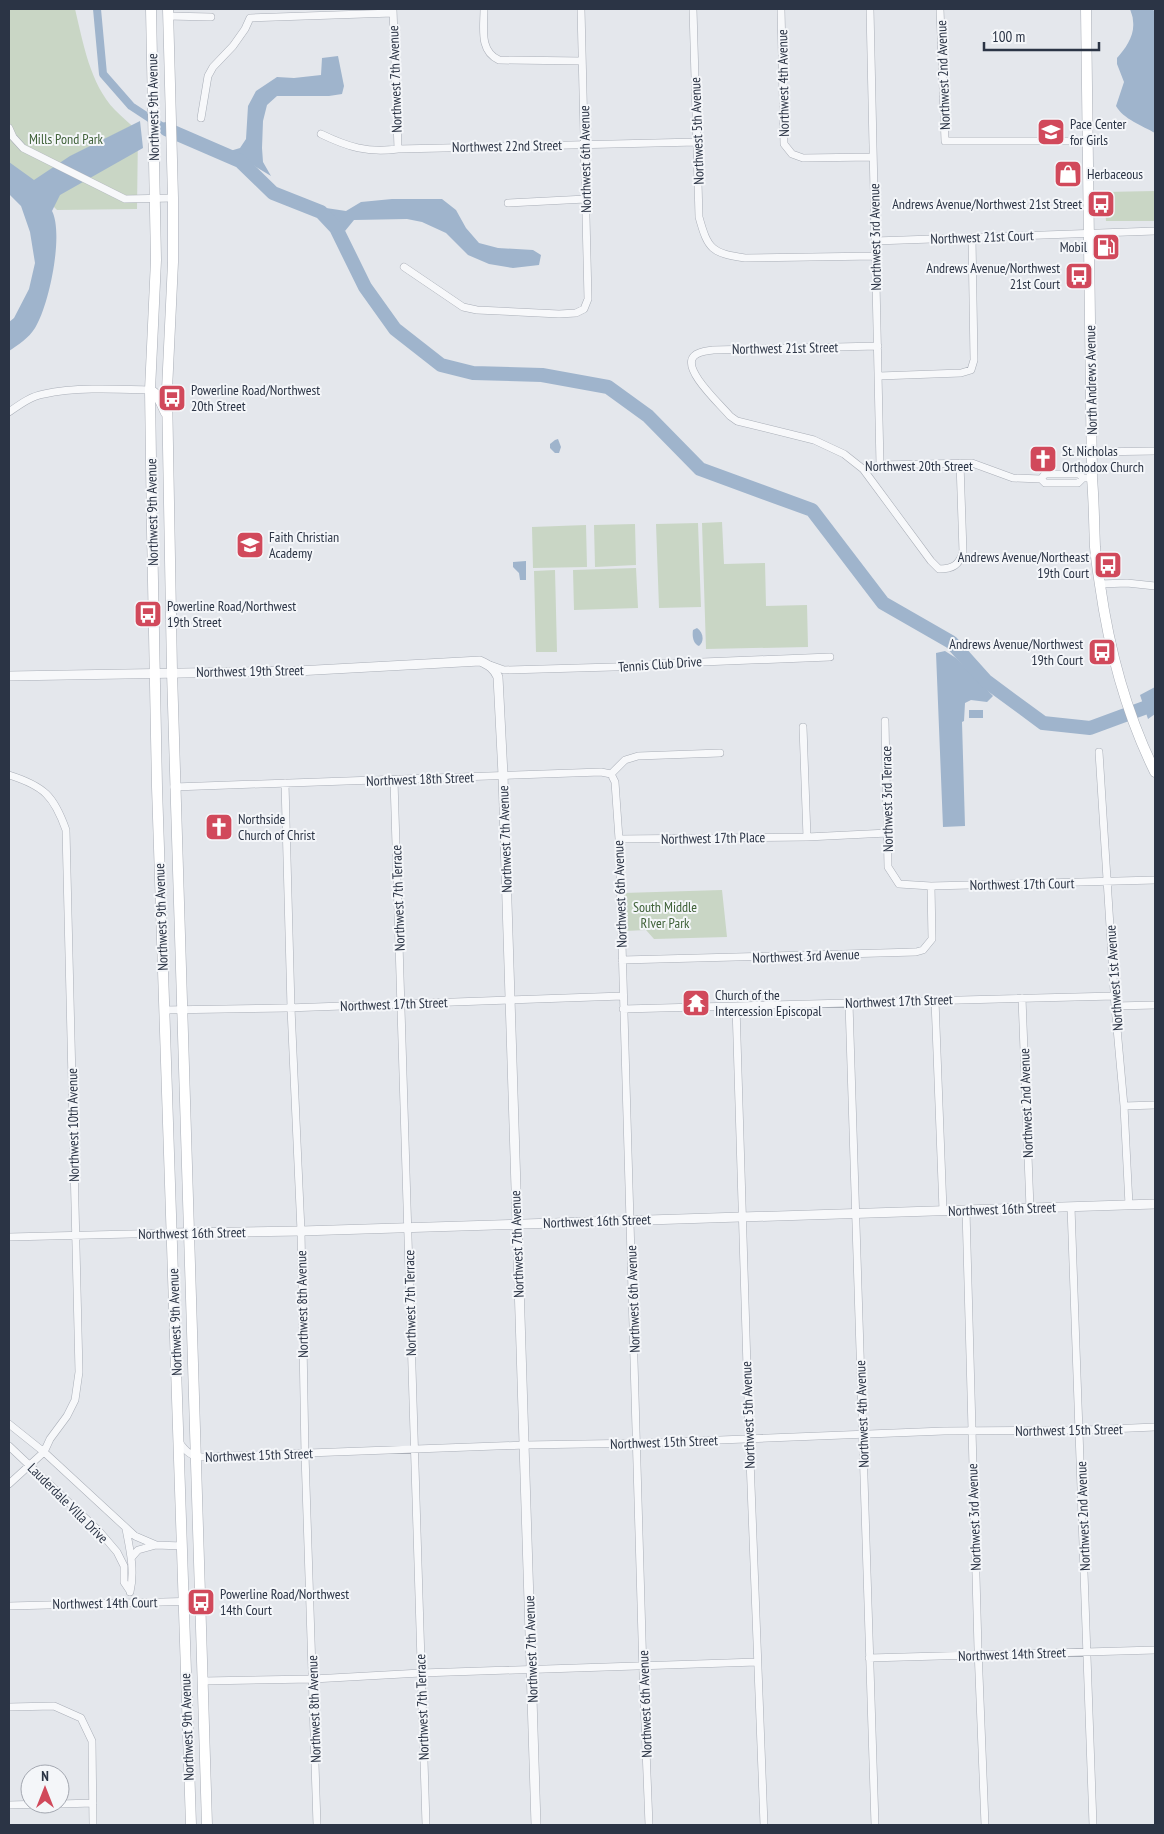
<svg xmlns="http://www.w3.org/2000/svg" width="1164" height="1834" font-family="'PT Sans Narrow',sans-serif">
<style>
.green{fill:#c9d6c5}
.water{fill:#9fb4cc}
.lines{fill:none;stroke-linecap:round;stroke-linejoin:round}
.canal{stroke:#9fb4cc;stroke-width:8}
.river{stroke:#9fb4cc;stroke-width:14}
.minor-casing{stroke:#a9aeb7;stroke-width:8}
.tertiary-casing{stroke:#a9aeb7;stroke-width:10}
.secondary-casing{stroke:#a9aeb7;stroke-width:11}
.minor{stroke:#f7f8fa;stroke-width:7}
.tertiary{stroke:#f7f8fa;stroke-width:9}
.secondary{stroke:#fff;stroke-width:10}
.labels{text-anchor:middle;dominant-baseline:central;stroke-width:4;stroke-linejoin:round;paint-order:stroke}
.street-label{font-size:14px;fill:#2b3445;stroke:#f4f6f9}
.poi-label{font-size:14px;fill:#2b3445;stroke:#f4f6f9;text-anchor:start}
.park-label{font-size:14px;fill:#3f6138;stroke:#f4f6f9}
</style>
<rect width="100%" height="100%" fill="#e4e7ec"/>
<path class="green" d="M9,9H75C83,42 90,84 115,110C122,117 130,124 138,131L137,209L57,210L29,182L9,168Z
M1155,191V221H1106L1104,192Z
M722,522L724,564L765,563L766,606L807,605L808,647L706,649L702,523Z
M698,523L701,607L659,608L656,524Z
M635,524L636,565L595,567L594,525Z
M586,525L587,567L533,568L532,527Z
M636,568L638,608L574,610L573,570Z
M555,570L557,652H536L534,571Z
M722,890L727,937L654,939L646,930L625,931L623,893Z"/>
<path class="water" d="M1130,9H1153L1155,13V133C1143,126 1123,119 1116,106L1124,82L1117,64V58C1126,48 1135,35 1133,21C1133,16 1131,13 1130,9Z
M338,56L344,86L342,94L329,96H277L267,105L263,121L262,148L263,162L271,176L230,151L240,148L246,139L248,106L256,91L277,77L294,78L321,75L322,58Z
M140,121L143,148L60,195L52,211C64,234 49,306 35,328C29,338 18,345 9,351V322L14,318L29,289L35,263L30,232L21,206L9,194V162L34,180L70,156Z
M392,199H442L456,210L466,228L479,243L498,248L533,250L541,255L539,265L513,268L489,264L468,255L446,233L422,222L407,219L354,220L345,231L326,208L346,211L361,202Z
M558,439L561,447L559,453H555L550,448V444L555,440Z
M526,561V580H520L519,573L513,567V562Z
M697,628C703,632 705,641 699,646C693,644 692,636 693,630Z
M945,651L956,658L993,696L987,702L971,700L965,703L964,721L962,722L965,826L943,827L936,653Z
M1155,687V714L1148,719L1140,695Z
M969,710H983V718H969Z"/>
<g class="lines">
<path class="canal" d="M97,9L103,74L131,106L166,129"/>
<path class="river" d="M166,129L240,161L273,193L321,212L336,228L365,287L395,329L441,365L473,373L542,375L608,387L648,416L700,469L812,510L883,603L951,642L986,681L1043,723L1090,728L1155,704"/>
<defs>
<path id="minor" d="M393,9L398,149
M484,9C484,28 479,51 499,60L582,61
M693,9L699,217C708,250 712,253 745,258L876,256
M781,9L784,144L792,154L803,158L873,157
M870,9L880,465
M940,9L945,141H1088
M168,16L211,17
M201,118L208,76L213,67L233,46L245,29L250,18L393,13
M9,128L13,137L23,148L125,199L173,198
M321,134C348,147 367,153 398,149L697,142
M508,203L586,199
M875,241L1155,231
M404,267L463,307L477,310L559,314L576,313L584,309L588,299L581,9
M878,346L713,350C707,351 699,351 694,356C681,369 721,405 730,416L737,421L814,440L844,454L863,469L880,465L972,463L1013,478L1041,479L1045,483H1078L1083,478
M879,376L961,373L971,370L974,360L972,238
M9,412C19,405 31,396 44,394C75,387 117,389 150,390
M1092,452L1155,451
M863,469L931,561L939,569C953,569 959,565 963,552L960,463
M1041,479L1045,474H1079L1083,478H1087
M1100,584L1127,583L1155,586
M490,665L504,670L648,666L652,664L830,657
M885,721L888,867L899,884L931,886L1155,880
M803,727L807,837
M1099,752L1115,1006L1124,1106L1129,1205
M611,774L615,782L619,839L643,1673L649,1825
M611,774L625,760L638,756L720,753
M9,775C44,786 54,796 66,830L79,1372L75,1400L67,1416L50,1439L44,1452L9,1484
M394,780L426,1825
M285,783L291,1008L301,1231L305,1454L317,1825
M174,787L601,772L611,774
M619,839L807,837L888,833
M622,960L916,952L923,950L932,939L931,886
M1022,998L1030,1208
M935,1000L943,1210
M849,1003L875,1825
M736,1006L749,1433L764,1825
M1115,1006L1155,1005
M623,1009L1115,996
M164,1010L287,1008L623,996
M1124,1106L1155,1105
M1071,1207L1093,1825
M966,1210L978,1649L985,1825
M9,1237L172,1233
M9,1424L44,1452L135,1536L156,1545L182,1546
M179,1442C186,1452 192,1457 203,1457L525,1445L644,1443L944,1431L1086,1430L1155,1427
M9,1446L99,1531L117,1552L124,1566V1582L130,1591
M126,1529C130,1550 135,1571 130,1592
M132,1557L138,1550L156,1545
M9,1606L201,1601
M869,1658L1155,1650
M203,1681L313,1679L421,1673L757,1662
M9,1707L54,1706L81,1718L92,1741L93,1825
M60,1804L93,1803
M9,1805L45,1804"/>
<path id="tertiary" d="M9,676L297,671L480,661C489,665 494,668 498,677L503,775L536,1825
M172,1233L301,1231L1155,1204"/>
<path id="secondary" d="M151,9L156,260L150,390L152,530L157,787L191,1825
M168,9L173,198V262L167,390L172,672L207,1825
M1086,9L1092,478C1094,501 1094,524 1095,547C1096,559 1098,572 1100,585C1109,649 1126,713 1155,772
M150,390L158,396L166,413"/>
</defs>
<use href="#minor" class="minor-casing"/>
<use href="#tertiary" class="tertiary-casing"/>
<use href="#secondary" class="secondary-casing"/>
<use href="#minor" class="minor"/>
<use href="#tertiary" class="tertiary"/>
<use href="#secondary" class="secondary"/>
</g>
<defs>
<symbol id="school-square" viewBox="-11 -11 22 22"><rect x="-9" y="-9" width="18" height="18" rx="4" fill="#d1495b" stroke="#f4f6f9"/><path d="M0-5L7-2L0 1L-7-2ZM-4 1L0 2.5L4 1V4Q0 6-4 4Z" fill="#fff"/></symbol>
<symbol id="shop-square" viewBox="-11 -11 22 22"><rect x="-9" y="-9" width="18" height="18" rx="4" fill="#d1495b" stroke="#f4f6f9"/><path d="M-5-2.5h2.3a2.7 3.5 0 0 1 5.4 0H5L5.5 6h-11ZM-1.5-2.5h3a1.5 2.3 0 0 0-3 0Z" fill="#fff"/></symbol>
<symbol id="bus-square" viewBox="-11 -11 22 22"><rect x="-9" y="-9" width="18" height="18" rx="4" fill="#d1495b" stroke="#f4f6f9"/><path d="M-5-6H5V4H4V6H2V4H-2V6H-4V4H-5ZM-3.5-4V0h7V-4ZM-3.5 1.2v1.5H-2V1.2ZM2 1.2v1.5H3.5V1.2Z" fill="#fff"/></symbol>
<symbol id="fuel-square" viewBox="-11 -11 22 22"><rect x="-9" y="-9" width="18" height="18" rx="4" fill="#d1495b" stroke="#f4f6f9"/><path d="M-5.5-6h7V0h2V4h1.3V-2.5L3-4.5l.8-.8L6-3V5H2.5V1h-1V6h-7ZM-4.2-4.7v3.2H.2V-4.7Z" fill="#fff"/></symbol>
<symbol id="church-square" viewBox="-11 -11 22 22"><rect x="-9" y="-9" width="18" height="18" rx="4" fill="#d1495b" stroke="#f4f6f9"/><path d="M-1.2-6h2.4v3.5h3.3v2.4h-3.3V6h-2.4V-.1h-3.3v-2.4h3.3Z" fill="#fff"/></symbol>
<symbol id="temple-square" viewBox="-11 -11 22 22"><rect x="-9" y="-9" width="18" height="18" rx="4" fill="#d1495b" stroke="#f4f6f9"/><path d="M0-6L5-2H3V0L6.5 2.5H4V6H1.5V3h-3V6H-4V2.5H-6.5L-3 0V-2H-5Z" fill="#fff"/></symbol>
</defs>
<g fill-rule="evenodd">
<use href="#school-square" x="1035" y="116" width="32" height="32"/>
<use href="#shop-square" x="1052" y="158" width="32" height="32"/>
<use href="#bus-square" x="1085" y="188" width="32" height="32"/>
<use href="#fuel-square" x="1090" y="231" width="32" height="32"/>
<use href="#bus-square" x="1063" y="260" width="32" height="32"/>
<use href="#bus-square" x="156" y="382" width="32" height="32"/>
<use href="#church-square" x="1027" y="443" width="32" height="32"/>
<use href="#school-square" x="234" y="529" width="32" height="32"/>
<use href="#bus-square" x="1092" y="549" width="32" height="32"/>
<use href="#bus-square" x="132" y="598" width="32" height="32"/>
<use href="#bus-square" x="1086" y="636" width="32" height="32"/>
<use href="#church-square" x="203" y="811" width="32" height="32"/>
<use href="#temple-square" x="680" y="987" width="32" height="32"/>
<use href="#bus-square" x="185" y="1586" width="32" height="32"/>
</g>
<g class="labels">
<g class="street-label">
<text transform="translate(943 75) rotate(-92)">Northwest 2nd Avenue</text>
<text transform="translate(395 79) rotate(-92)">Northwest 7th Avenue</text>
<text transform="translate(783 83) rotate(-91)">Northwest 4th Avenue</text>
<text transform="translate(153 107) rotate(-91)">Northwest 9th Avenue</text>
<text transform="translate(697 131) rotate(-92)">Northwest 5th Avenue</text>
<text transform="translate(507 146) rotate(-1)">Northwest 22nd Street</text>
<text transform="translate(585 159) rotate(-91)">Northwest 6th Avenue</text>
<text transform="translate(875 237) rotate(-91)">Northwest 3rd Avenue</text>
<text transform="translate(982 237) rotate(-2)">Northwest 21st Court</text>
<text transform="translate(785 348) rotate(-1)">Northwest 21st Street</text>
<text transform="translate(1091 380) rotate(-91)">North Andrews Avenue</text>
<text x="919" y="466">Northwest 20th Street</text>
<text transform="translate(152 512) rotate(-91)">Northwest 9th Avenue</text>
<text transform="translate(660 664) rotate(-4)">Tennis Club Drive</text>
<text transform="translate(250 671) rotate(-1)">Northwest 19th Street</text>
<text transform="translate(420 779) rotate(-2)">Northwest 18th Street</text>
<text transform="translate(887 799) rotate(-91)">Northwest 3rd Terrace</text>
<text transform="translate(713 838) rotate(-1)">Northwest 17th Place</text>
<text transform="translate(505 839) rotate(-92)">Northwest 7th Avenue</text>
<text transform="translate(1022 884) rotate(-1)">Northwest 17th Court</text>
<text transform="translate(620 894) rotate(-92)">Northwest 6th Avenue</text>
<text transform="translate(398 898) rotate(-92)">Northwest 7th Terrace</text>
<text transform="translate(161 917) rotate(-92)">Northwest 9th Avenue</text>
<text transform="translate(806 956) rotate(-2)">Northwest 3rd Avenue</text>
<text transform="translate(1114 978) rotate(-94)">Northwest 1st Avenue</text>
<text transform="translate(899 1001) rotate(-2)">Northwest 17th Street</text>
<text transform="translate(394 1004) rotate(-2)">Northwest 17th Street</text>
<text transform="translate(1026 1103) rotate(-92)">Northwest 2nd Avenue</text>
<text transform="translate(73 1125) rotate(-91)">Northwest 10th Avenue</text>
<text transform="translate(1002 1209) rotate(-2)">Northwest 16th Street</text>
<text transform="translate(597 1221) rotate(-2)">Northwest 16th Street</text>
<text transform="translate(192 1233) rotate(-1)">Northwest 16th Street</text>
<text transform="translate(517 1244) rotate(-92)">Northwest 7th Avenue</text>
<text transform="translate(633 1299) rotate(-92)">Northwest 6th Avenue</text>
<text transform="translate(410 1303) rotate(-91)">Northwest 7th Terrace</text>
<text transform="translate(302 1304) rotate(-91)">Northwest 8th Avenue</text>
<text transform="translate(175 1322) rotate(-92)">Northwest 9th Avenue</text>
<text transform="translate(862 1414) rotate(-92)">Northwest 4th Avenue</text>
<text transform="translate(748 1415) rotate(-92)">Northwest 5th Avenue</text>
<text transform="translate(1069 1430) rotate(-1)">Northwest 15th Street</text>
<text transform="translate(664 1442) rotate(-2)">Northwest 15th Street</text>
<text transform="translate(259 1455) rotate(-2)">Northwest 15th Street</text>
<text transform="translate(68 1503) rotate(45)">Lauderdale Villa Drive</text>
<text transform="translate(1083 1516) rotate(-92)">Northwest 2nd Avenue</text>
<text transform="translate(974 1517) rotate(-92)">Northwest 3rd Avenue</text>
<text transform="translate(105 1603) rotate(-1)">Northwest 14th Court</text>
<text transform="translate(531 1649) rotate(-92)">Northwest 7th Avenue</text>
<text transform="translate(1012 1654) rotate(-2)">Northwest 14th Street</text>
<text transform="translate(645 1704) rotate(-92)">Northwest 6th Avenue</text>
<text transform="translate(422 1707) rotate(-92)">Northwest 7th Terrace</text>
<text transform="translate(314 1709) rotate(-92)">Northwest 8th Avenue</text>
<text transform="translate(187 1727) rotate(-92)">Northwest 9th Avenue</text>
</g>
<g class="poi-label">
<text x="1070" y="124">Pace Center<tspan x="1070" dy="16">for Girls</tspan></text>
<text x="1087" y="174">Herbaceous</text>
<text x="1082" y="204" text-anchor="end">Andrews Avenue/Northwest 21st Street</text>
<text x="1087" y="247" text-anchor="end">Mobil</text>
<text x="1060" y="268" text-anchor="end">Andrews Avenue/Northwest<tspan x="1060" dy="16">21st Court</tspan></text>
<text x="191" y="390">Powerline Road/Northwest<tspan x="191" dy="16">20th Street</tspan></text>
<text x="1062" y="451">St. Nicholas<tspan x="1062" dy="16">Orthodox Church</tspan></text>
<text x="269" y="537">Faith Christian<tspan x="269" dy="16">Academy</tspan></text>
<text x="1089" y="557" text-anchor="end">Andrews Avenue/Northeast<tspan x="1089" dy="16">19th Court</tspan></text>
<text x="167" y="606">Powerline Road/Northwest<tspan x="167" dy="16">19th Street</tspan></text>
<text x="1083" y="644" text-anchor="end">Andrews Avenue/Northwest<tspan x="1083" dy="16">19th Court</tspan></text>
<text x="238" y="819">Northside<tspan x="238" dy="16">Church of Christ</tspan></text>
<text x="715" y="995">Church of the<tspan x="715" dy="16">Intercession Episcopal</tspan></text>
<text x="220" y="1594">Powerline Road/Northwest<tspan x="220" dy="16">14th Court</tspan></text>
</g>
<g class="park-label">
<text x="66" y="139">Mills Pond Park</text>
<text x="665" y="907">South Middle<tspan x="665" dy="16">RIver Park</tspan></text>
</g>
</g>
<rect width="1164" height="1834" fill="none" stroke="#2b3445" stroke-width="20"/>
<g transform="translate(45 1789)"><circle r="24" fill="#f4f6f9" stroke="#a4a8b1"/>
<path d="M0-4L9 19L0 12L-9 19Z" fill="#d1495b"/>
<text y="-8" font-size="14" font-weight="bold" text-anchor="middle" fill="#2b3445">N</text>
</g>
<path d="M984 42v8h115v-8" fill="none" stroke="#2b3445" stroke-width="2.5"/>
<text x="992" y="42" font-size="15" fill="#2b3445" stroke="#f4f6f9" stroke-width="4" paint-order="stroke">100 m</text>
</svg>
